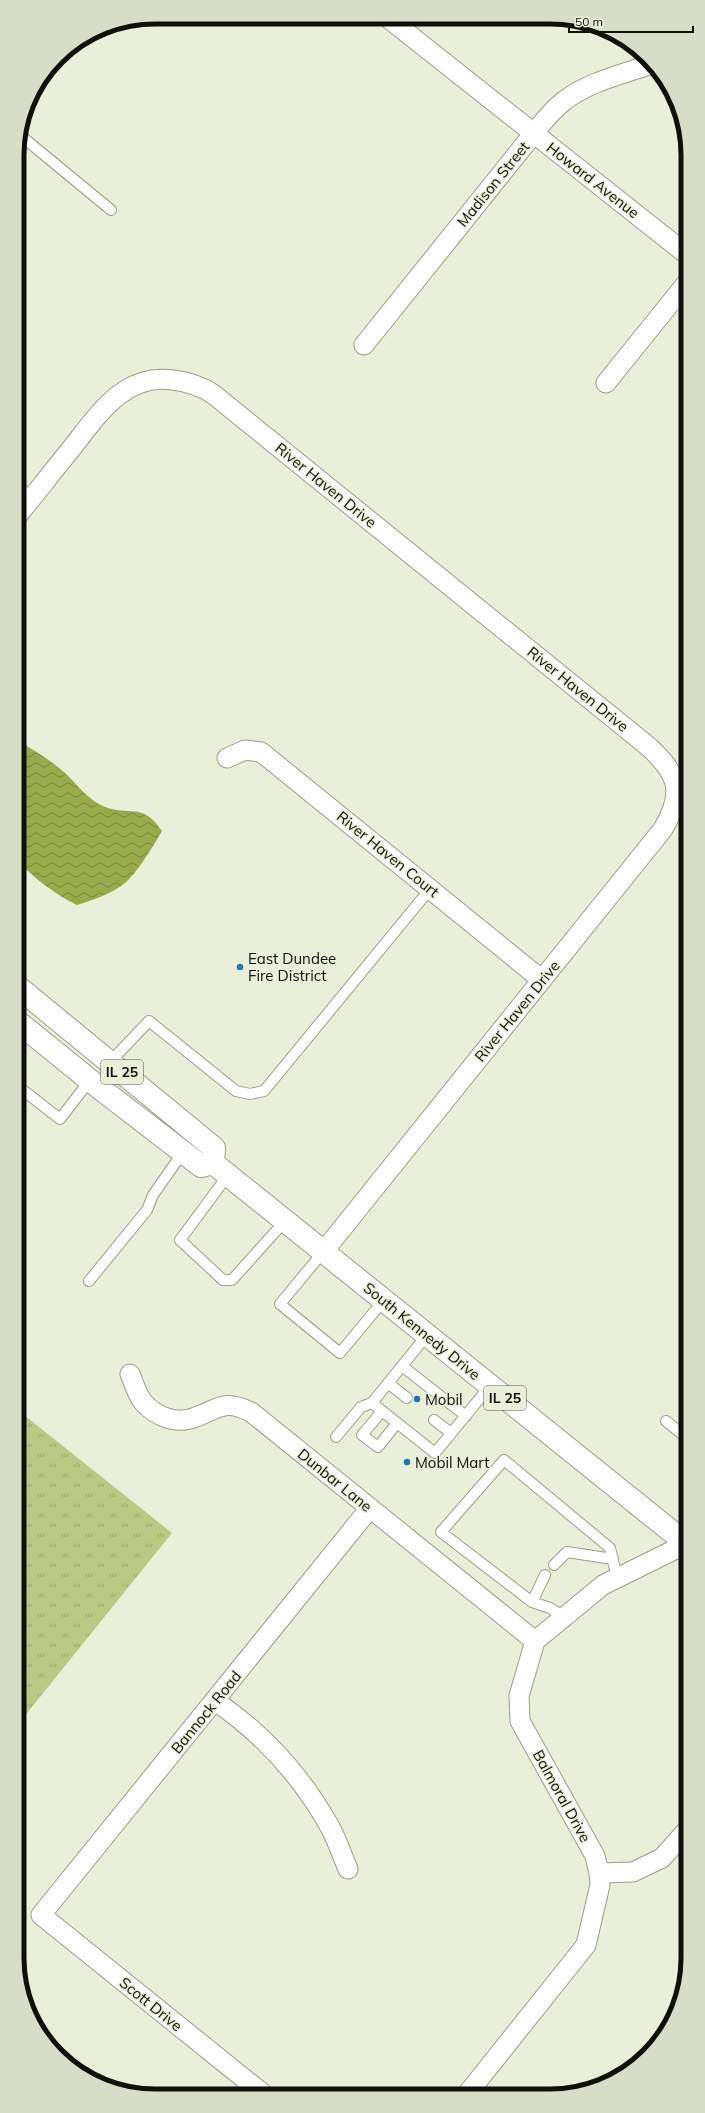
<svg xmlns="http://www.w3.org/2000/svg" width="705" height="2113" font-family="Mulish,sans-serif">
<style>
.grass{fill:url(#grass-tufts)}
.water{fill:url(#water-waves)}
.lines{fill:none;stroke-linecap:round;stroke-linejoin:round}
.lane-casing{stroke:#999f8a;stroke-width:12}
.street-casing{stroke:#999f8a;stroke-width:21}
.primary-casing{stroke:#999f8a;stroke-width:24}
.lane{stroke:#fff;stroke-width:10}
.street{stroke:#fff;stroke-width:19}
.primary{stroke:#fff;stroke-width:22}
.poi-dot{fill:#2477a7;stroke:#e9efd9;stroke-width:1.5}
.labels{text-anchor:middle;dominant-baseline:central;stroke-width:3;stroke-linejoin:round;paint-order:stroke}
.shield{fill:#e9efd9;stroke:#505347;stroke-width:1}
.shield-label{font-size:14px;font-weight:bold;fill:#0f1009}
.street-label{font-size:15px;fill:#0f1009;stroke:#e9efd9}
.poi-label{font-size:15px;fill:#0f1009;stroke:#e9efd9;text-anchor:start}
.rim{fill:none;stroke:#0f1009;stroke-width:5}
</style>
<defs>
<pattern id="grass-tufts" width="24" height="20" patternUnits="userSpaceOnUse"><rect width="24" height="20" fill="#bac984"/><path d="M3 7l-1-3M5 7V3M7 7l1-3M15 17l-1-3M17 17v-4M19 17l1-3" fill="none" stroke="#9fac71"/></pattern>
<pattern id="water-waves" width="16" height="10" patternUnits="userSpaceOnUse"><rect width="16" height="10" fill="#98aa4a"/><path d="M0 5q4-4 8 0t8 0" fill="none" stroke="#7a893c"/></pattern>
</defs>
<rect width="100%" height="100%" fill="#e9efd9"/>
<path class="grass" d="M19,1411L172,1533L19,1723Z"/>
<path class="water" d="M18,741C34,750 50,760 64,772C76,783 88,800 103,806C130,818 141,800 162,831C154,845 137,873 125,883C111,894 93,900 77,905C54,894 36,879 18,862Z"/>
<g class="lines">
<defs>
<path id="lane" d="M20,135L111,210
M18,486L32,498
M110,1062L149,1021L236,1091L250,1094L264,1091L430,889
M19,1087L60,1119L90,1080
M228,1175L180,1240L223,1280H232L285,1221
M324,1251L280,1304L340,1353L384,1300
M89,1281L147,1210L153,1195L183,1152
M427,1335L372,1403L435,1453L490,1386
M402,1366L466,1416
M388,1383L407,1398
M382,1411L362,1435L378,1447L397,1423
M434,1420L451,1433
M666,1421L687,1438
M336,1437L361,1407L372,1403
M554,1565L567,1552L613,1559
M532,1602L545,1575
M564,1617L550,1608L532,1602L441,1532L504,1460L610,1548L617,1578"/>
<path id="street" d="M388,18L685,253
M364,345L534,133C543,122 552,110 564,101C588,82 623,74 652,64
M606,383L685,285
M18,515C36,493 53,471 71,449C98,415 124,373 173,380C188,382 201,386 213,394L649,747C678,774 685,792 663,829L324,1251
M227,758L245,750L261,752L542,980
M130,1374C134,1383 137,1395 143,1402C156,1417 177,1425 196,1417C220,1408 224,1399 251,1412L535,1641
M215,1701C262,1733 302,1777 330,1827C337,1840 342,1855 348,1869
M599,1873L633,1872L662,1858L688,1829
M262,2093L41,1915L370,1508
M468,2093L586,1945L600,1885L599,1873L595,1856L520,1721L519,1696L535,1641L603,1585L686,1544"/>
<path id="primary" d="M18,987L214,1148L213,1163
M18,1022L97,1086L201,1166L213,1163
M213,1163L687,1544"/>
</defs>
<use href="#lane" class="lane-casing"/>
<use href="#street" class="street-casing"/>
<use href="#primary" class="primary-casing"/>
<use href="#lane" class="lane"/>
<use href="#street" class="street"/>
<use href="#primary" class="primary"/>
</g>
<g class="poi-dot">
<circle cx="240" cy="967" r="4"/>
<circle cx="417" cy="1399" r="4"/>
<circle cx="407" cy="1462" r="4"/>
</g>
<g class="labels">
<g class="shield">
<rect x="101" y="1060" width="42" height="24" rx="3"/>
<rect x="484" y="1386" width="42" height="24" rx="3"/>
</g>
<g class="shield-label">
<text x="122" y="1072">IL 25</text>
<text x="505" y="1398">IL 25</text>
</g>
<g class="street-label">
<text transform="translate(593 180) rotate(38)">Howard Avenue</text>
<text transform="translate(493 184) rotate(-51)">Madison Street</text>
<text transform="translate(326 485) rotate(39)">River Haven Drive</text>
<text transform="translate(578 689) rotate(39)">River Haven Drive</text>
<text transform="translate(388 854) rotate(39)">River Haven Court</text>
<text transform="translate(517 1011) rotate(-51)">River Haven Drive</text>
<text transform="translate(422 1331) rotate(39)">South Kennedy Drive</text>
<text transform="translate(335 1480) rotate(39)">Dunbar Lane</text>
<text transform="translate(206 1712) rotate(-51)">Bannock Road</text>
<text transform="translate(562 1796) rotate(61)">Balmoral Drive</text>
<text transform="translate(151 2004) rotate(39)">Scott Drive</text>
</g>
<g class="poi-label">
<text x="248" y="958">East Dundee<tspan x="248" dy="17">Fire District</tspan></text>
<text x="425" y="1399">Mobil</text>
<text x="415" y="1462">Mobil Mart</text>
</g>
</g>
<path d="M0 0H705V2113H0ZM155 24H550A131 131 0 0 1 681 155V1958A131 131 0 0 1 550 2089H155A131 131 0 0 1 24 1958V155A131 131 0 0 1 155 24Z" fill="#d8ddc8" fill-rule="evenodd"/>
<path class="rim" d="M155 24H550A131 131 0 0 1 681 155V1958A131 131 0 0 1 550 2089H155A131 131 0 0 1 24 1958V155A131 131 0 0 1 155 24Z"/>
<path d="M569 26v6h124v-6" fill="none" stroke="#0f1009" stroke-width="2"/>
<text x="575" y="26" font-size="12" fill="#0f1009" stroke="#e9efd9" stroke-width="3" paint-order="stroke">50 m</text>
</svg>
